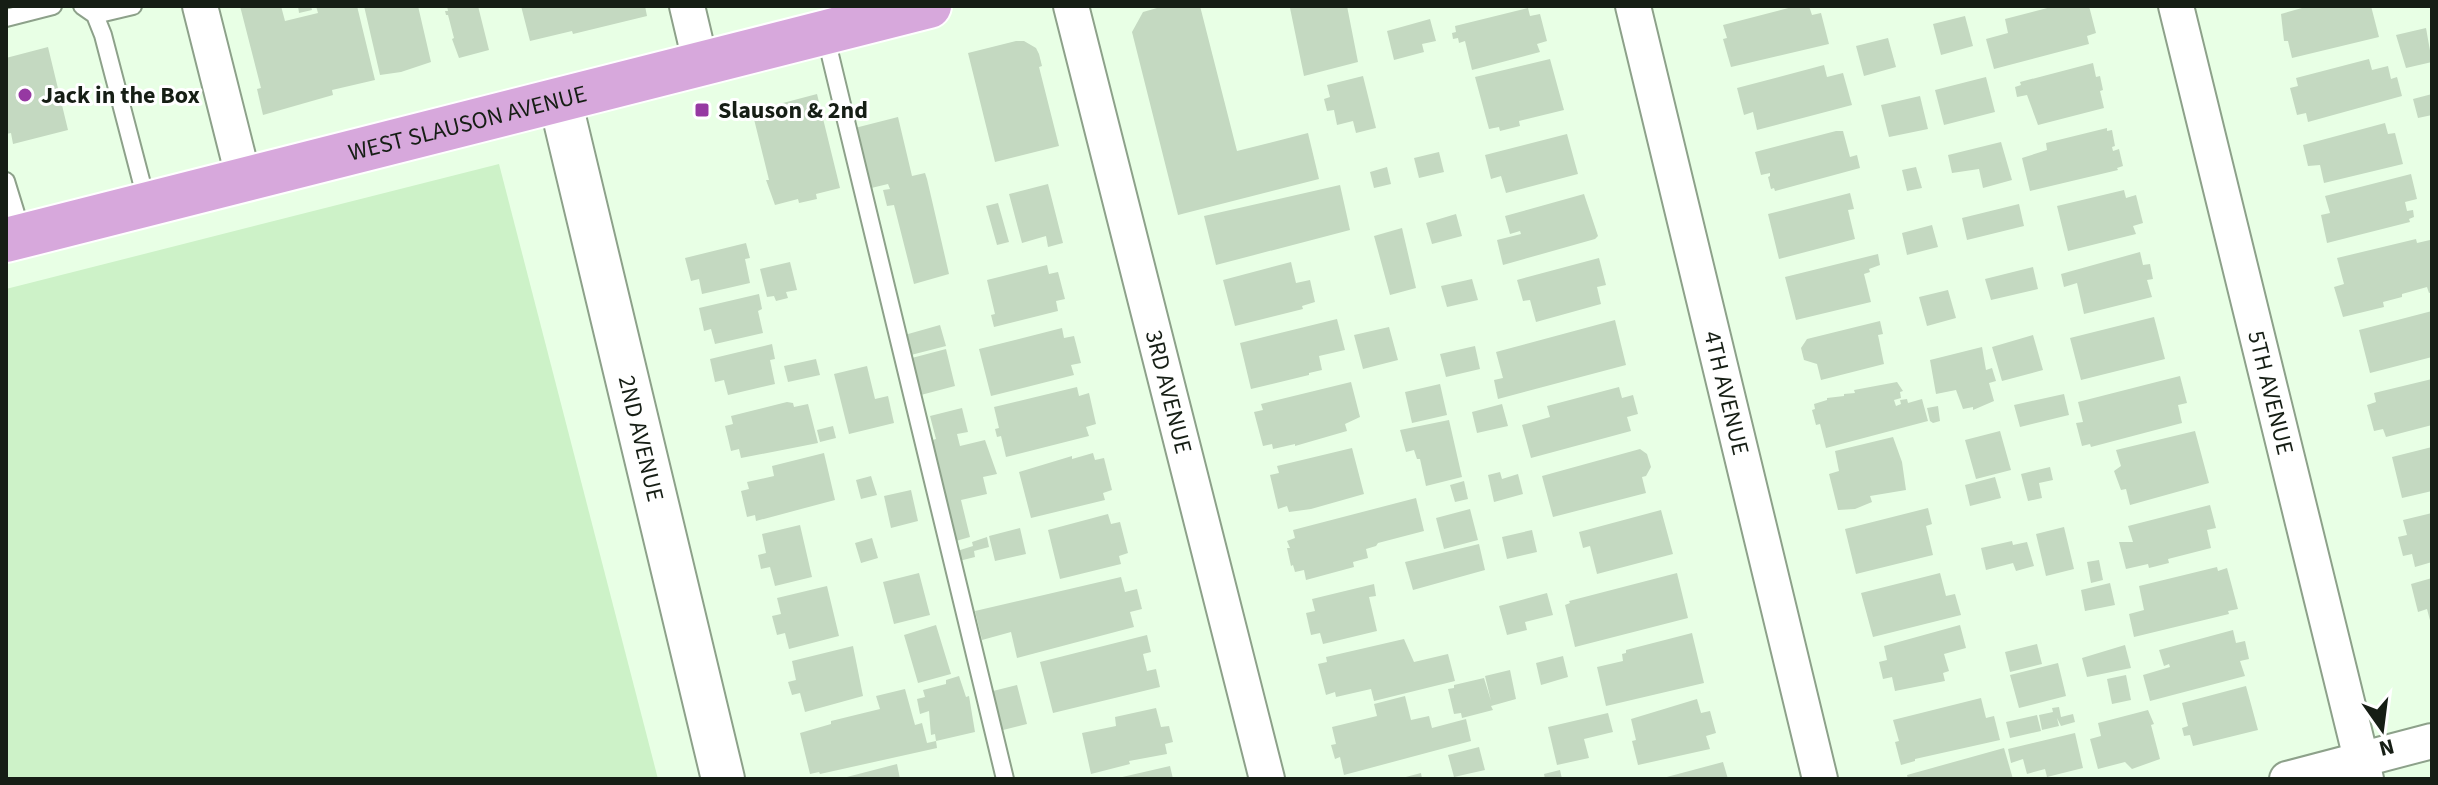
<svg xmlns="http://www.w3.org/2000/svg" width="2438" height="785" font-family="'Source Sans 3',sans-serif">
<style>
.green{fill:#cdf2c8}
.building{fill:#c4d9c1}
.lines{fill:none;stroke-linecap:round;stroke-linejoin:round}
.service-casing{stroke:#8da18a;stroke-width:20}
.minor-casing{stroke:#8da18a;stroke-width:38}
.tertiary-casing{stroke:#8da18a;stroke-width:46}
.primary-casing{stroke:#fff;stroke-width:48}
.service{stroke:#fff;stroke-width:16}
.minor{stroke:#fff;stroke-width:34}
.tertiary{stroke:#fff;stroke-width:42}
.primary{stroke:#d7a8dc;stroke-width:44}
.poi-dot{fill:#9639a2;stroke:#fff;stroke-width:3}
.labels{text-anchor:middle;dominant-baseline:central;stroke-width:6;stroke-linejoin:round;paint-order:stroke}
.poi-label{font-size:24px;font-weight:bold;fill:#161e15;stroke:#fff;text-anchor:start}
.street-label{font-size:24px;fill:#161e15;stroke:#fff}
</style>
<rect width="100%" height="100%" fill="#e8ffe5"/>
<path class="green" d="M499,164L658,779H6V289Z"/>
<path class="building" d="M240,6H281L285,21L318,13L316,6H357L375,80L332,90L333,95L263,115L257,89L261,88Z
M298,6H311L312,10L299,13Z
M364,6H418L431,62L401,72L380,75Z
M447,6H478L489,50L459,58L452,39L454,38L448,15H446L445,11H448Z
M521,6H645L647,16L573,34L572,31L530,41Z
M1164,6H1200L1237,151L1308,133L1319,179L1178,215L1132,32L1143,12Z
M1297,6H1347L1358,62L1304,76L1290,8Z
M1796,6H1809L1812,15L1821,13L1829,44L1731,67L1723,39L1727,38L1723,25Z
M2055,6H2079L2080,8L2089,6L2096,33L2087,36L2089,44L1994,69L1986,39L2008,33L2005,19Z
M2309,6H2371L2379,37L2292,58L2288,41H2284L2281,14Z
M1528,8L1530,16L1540,14L1547,41L1537,44L1540,52L1472,70L1465,41L1459,43L1458,38L1453,39L1452,33L1456,32L1455,26Z
M1965,16L1973,46L1941,55L1933,24Z
M1430,19L1436,41L1422,44L1424,52L1394,60L1387,31Z
M2426,28L2432,62L2406,68L2396,35Z
M1888,38L1896,67L1864,76L1856,46Z
M1016,41H1024L1036,48L1039,54L1042,66L1039,67L1059,146L995,162L968,53Z
M48,47L68,130L13,144L11,133L6,134V58Z
M1550,59L1564,110L1519,121L1520,126L1500,131L1499,127L1489,129L1475,77Z
M2369,59L2372,70L2388,66L2391,79L2397,77L2402,96L2308,122L2306,113L2297,115L2290,88L2298,86L2296,78Z
M2093,63L2096,77L2100,76L2103,90L2100,91L2104,108L2038,125L2027,95L2017,97L2015,87L2021,85L2020,82Z
M1824,65L1827,77L1843,73L1852,105L1757,130L1753,112L1744,115L1737,88Z
M1363,76L1376,128L1356,133L1353,121L1337,125L1334,110L1327,111L1324,99L1330,97L1327,85Z
M1986,77L1995,112L1944,125L1935,90Z
M817,94L840,188L816,194L817,199L799,203L798,199L775,205L766,180H769L752,111Z
M2432,94V115L2418,118L2413,99Z
M1920,96L1928,129L1889,137L1881,105Z
M898,117L912,176L925,173L927,179L949,274L914,284L894,205L887,206L883,190L890,189L888,184L867,189L851,129Z
M2385,123L2388,134L2395,133L2403,164L2324,183L2320,165L2308,166L2303,145Z
M2107,128V131L2112,130L2115,146L2112,147L2113,151L2119,149L2123,166L2117,168L2118,170L2030,191L2022,158L2047,150L2046,143Z
M1836,131H1843L1850,157L1857,155L1860,168L1775,191L1774,188L1771,189L1768,177L1770,176V173L1761,175L1755,152Z
M1567,134L1578,174L1506,193L1501,176L1491,179L1485,155Z
M2001,142L2012,180L1983,188L1979,169L1952,173L1948,155Z
M1439,152L1444,172L1419,178L1414,158Z
M1387,167L1391,184L1374,188L1370,172Z
M1916,167L1922,188L1907,191L1902,170Z
M2411,174L2417,199L2405,202L2407,211L2413,210L2414,217L2409,219L2410,222L2327,243L2321,215L2330,213L2325,196Z
M1048,184L1063,243L1048,247L1046,236L1022,243L1009,194Z
M1340,185L1350,230L1216,265L1204,216Z
M2124,190L2126,198L2136,195L2143,223L2133,226L2136,234L2068,251L2057,206Z
M1850,193L1854,209L1848,210L1855,239L1779,259L1768,214Z
M1584,194L1598,236L1595,239L1503,265L1497,240L1521,234L1520,231L1510,234L1505,216Z
M998,203L1009,242L997,245L986,206Z
M2019,204L2024,226L1967,240L1962,218Z
M1456,214L1462,236L1432,244L1426,223Z
M1932,225L1938,247L1907,255L1902,233Z
M1402,228L1416,288L1390,295L1374,236Z
M2416,239L2417,243L2430,240L2432,292L2429,293L2427,287L2402,294V297L2383,302L2384,307L2343,317L2334,287L2344,284L2337,258Z
M746,243L750,258L745,259L750,283L702,294L699,279L691,281L685,258Z
M2140,252L2143,265L2150,264L2153,279L2147,280L2152,297L2084,314L2077,283L2064,287L2061,274Z
M1878,254L1880,265L1869,269L1870,272L1864,274L1871,302L1796,320L1785,277Z
M1599,258L1606,285L1597,287L1601,304L1536,322L1530,300L1523,301L1517,280Z
M790,262L797,290L786,292L788,298L776,301L774,296L767,297L760,269Z
M1291,262L1296,283L1310,280L1315,302L1302,306L1303,309L1235,326L1223,280Z
M1047,265L1049,274L1058,272L1065,299L1056,301L1058,311L994,327L991,315L995,314L987,280Z
M2033,267L2038,289L1991,300L1985,279Z
M1472,279L1478,300L1447,307L1441,286Z
M1948,290L1956,318L1927,326L1919,297Z
M759,294L762,309L758,311L763,333L715,344L711,329L704,331L699,308Z
M2432,311V357L2370,373L2359,330Z
M2154,317L2165,359L2081,380L2070,338Z
M1337,319L1345,350L1319,356L1322,370L1309,373V375L1251,389L1240,343Z
M1615,320L1626,365L1498,399L1494,380L1503,378L1496,352Z
M1880,321L1883,334L1878,335L1884,364L1821,380L1817,364L1804,360L1801,348L1807,339Z
M940,325L946,346L907,356L901,336Z
M1389,327L1398,360L1363,369L1354,335Z
M1062,328L1064,338L1074,336L1081,363L1071,365L1074,375L991,396L979,349Z
M2033,335L2043,370L2002,381L1992,347Z
M772,344L775,359L770,360L775,384L728,395L724,380L715,382L710,359Z
M1475,346L1480,369L1446,377L1440,354Z
M1982,347L1986,370L1992,368L1996,381L1989,383L1994,401L1973,410V407L1963,409L1956,390L1936,394L1930,360Z
M946,349L955,386L917,396L908,359Z
M816,359L820,375L788,382L784,366Z
M867,366L875,399L888,396L894,423L849,434L834,374Z
M2180,376L2187,403L2178,405L2182,423L2091,447L2090,444L2082,446L2076,423L2083,422L2078,402Z
M2432,379V425L2386,437L2383,429L2374,431L2367,405L2376,402L2374,393Z
M1351,382L1360,417L1345,424L1347,431L1295,446V444L1273,449L1272,444L1263,446L1254,412L1263,410L1261,404Z
M1897,382L1903,391L1900,392L1901,398L1894,400L1896,406L1901,404L1900,400L1907,399L1908,403L1922,399L1928,421L1826,448L1820,424L1816,425L1812,410L1815,409L1814,404L1827,400V398L1844,396V394L1855,393L1854,390Z
M1440,384L1447,415L1412,423L1405,392Z
M1077,387L1079,396L1089,393L1096,424L1086,427L1089,436L1006,457L1001,436L997,437L995,429L999,428L994,407Z
M1619,387L1622,398L1633,395L1638,414L1627,417L1631,431L1531,458L1522,425L1550,417L1547,406Z
M2064,394L2069,415L2020,427L2014,405Z
M787,402L793,403L794,407L808,404L818,443L741,458L739,449L731,451L725,426L733,424L731,416Z
M1502,404L1508,426L1477,433L1472,412Z
M1938,406L1940,421L1933,423L1930,421L1927,408Z
M962,408L968,432L957,434L960,446L985,440L997,474L983,477L987,494L961,500L970,537L949,543L926,442L936,439L930,416Z
M1449,420L1462,477L1426,486L1420,459H1417L1414,450L1406,452L1400,430Z
M833,426L836,438L820,442L817,430Z
M2000,431L2011,470L1976,479L1965,440Z
M2195,431L2209,483L2130,505L2126,489L2121,490L2114,471L2121,466L2116,450Z
M1893,437L1902,462L1906,490L1870,496L1872,502L1855,509L1838,510L1829,474L1839,471L1835,451Z
M2432,447V491L2402,498L2392,457Z
M1352,448L1364,494L1311,509L1289,512L1287,506L1278,509L1270,475L1279,473L1277,466Z
M1640,449L1647,454L1651,467L1646,476L1642,477L1646,493L1553,517L1542,476Z
M824,453L835,500L756,521L755,515L747,517L741,491L749,489L747,482L774,476L772,466Z
M1093,453L1095,460L1104,458L1112,490L1103,493L1105,500L1031,518L1019,472L1072,456V459Z
M2050,467L2053,480L2039,483L2042,498L2028,501L2021,474Z
M1500,472L1502,479L1518,474L1523,494L1494,502L1488,475Z
M871,476L877,495L861,499L856,480Z
M1995,477L2001,498L1970,506L1965,485Z
M1464,481L1468,499L1455,502L1450,485Z
M911,490L918,521L891,528L884,496Z
M1416,498L1424,531L1378,543L1376,546L1366,549L1368,558L1353,562L1354,567L1306,580L1304,570L1295,572L1293,565L1291,566L1287,548H1290L1287,541L1295,538L1293,530Z
M2210,505L2216,528L2207,530L2211,548L2168,559L2169,563L2149,568L2148,564L2126,569L2119,542H2133L2128,526Z
M1928,508L1932,524L1926,526L1933,555L1856,574L1845,529Z
M1470,509L1478,540L1444,549L1436,518Z
M1661,510L1673,554L1597,574L1590,546L1583,548L1579,532Z
M2432,513V562L2415,567L2412,554L2403,556L2398,537L2407,535L2403,520Z
M1108,514L1111,524L1120,522L1128,553L1119,556L1121,564L1060,579L1048,530Z
M800,525L812,577L775,586L770,567L761,569L758,555L766,553L762,534Z
M2064,527L2074,569L2046,576L2036,534Z
M1020,528L1026,554L995,561L989,536Z
M1532,530L1537,552L1507,559L1502,537Z
M987,537L989,547L974,551L975,557L959,561L957,551L973,546L972,542Z
M872,538L878,558L861,563L855,543Z
M2012,541L2013,545L2027,542L2034,566L2016,571L2013,563L1986,570L1981,548Z
M1479,544L1485,570L1413,590L1405,562Z
M2099,560L2103,580L2091,583L2087,562Z
M2217,567L2218,571L2227,568L2238,609L2228,611L2229,614L2134,637L2129,614L2144,610L2139,586Z
M919,573L930,615L894,624L883,582Z
M1677,573L1688,618L1575,647L1565,605L1570,603L1569,601Z
M1940,573L1946,596L1955,594L1961,615L1873,637L1861,593Z
M1121,577L1125,592L1137,589L1142,609L1130,612L1134,627L1017,658L1011,632L982,640L975,611Z
M2432,578V624H2431L2427,609L2418,612L2411,584Z
M2110,583L2115,605L2085,611L2081,590Z
M1374,584L1376,596L1369,597L1377,631L1323,644L1320,633L1311,635L1306,613L1315,611L1312,599Z
M827,586L839,636L789,649L785,633L777,635L772,616L781,614L777,598Z
M1547,593L1553,615L1525,622L1527,630L1507,635L1499,606Z
M936,625L951,674L918,683L904,635Z
M1960,625L1966,648L1944,654L1949,671L1943,673L1945,681L1895,691L1892,677L1883,679L1879,662L1887,660L1884,646Z
M2233,630L2236,643L2245,641L2249,659L2240,661L2245,676L2150,701L2143,675L2170,667L2169,664L2164,666L2159,650Z
M1692,633L1704,683L1606,706L1597,667L1623,661L1622,654L1626,653V650Z
M1147,635L1151,652L1143,654L1147,671L1156,669L1160,687L1053,713L1040,662Z
M1404,639L1414,662L1448,654L1455,681L1374,701L1371,689L1336,697L1335,692L1326,695L1318,664L1327,662L1326,657Z
M2037,644L2042,664L2010,672L2005,652Z
M2125,645L2131,668L2087,677L2082,658Z
M853,646L863,696L805,712L800,693L792,695L788,682L796,680L792,661Z
M1563,656L1568,677L1541,685L1536,663Z
M2058,663L2066,696L2019,708L2010,675Z
M1510,670L1516,699L1491,706L1493,710L1462,718L1461,713L1454,714L1448,689L1454,688V685L1484,678L1491,701L1485,676Z
M2126,675L2131,700L2112,704L2107,679Z
M959,676L966,697L969,696L975,732L936,741L935,734L931,735L929,711L920,714L917,699L925,697L923,690L946,684V680Z
M1017,685L1027,724L999,731L989,692Z
M2246,686L2258,730L2193,746L2190,735L2184,736L2182,728L2188,726L2182,703Z
M905,689L915,725L922,723L927,743L936,741L937,748L820,774L819,772L810,774L800,733L831,724V721L880,709L876,696Z
M1405,696L1411,720L1429,716L1432,728L1466,719L1471,741L1344,775L1340,757L1335,759L1331,745L1336,744L1332,727L1377,716L1374,704Z
M1981,698L1986,718L1994,716L2000,740L1915,759V761L1901,765L1895,742L1899,741L1893,720Z
M1697,699L1701,713L1710,711L1716,733L1706,736L1710,749L1638,765L1632,741L1636,740L1631,719Z
M2059,707L2061,717L2073,714L2075,722L2061,726L2057,718L2059,726L2042,730L2039,715L2053,712L2052,708Z
M1156,708L1161,727L1169,726L1173,742L1165,744L1167,754L1129,761L1130,764L1091,774L1082,733L1116,726L1115,717Z
M2148,710L2154,724L2151,725L2160,759L2132,769L2125,762L2098,769L2090,739L2101,736L2098,723Z
M1608,713L1613,732L1584,739L1589,758L1557,765L1548,727Z
M2037,715L2041,731L2010,738L2006,722Z
M2075,733L2083,768L2047,777L2045,769L2027,774L2023,759L2011,763L2008,749Z
M1479,747L1485,770L1454,777L1448,755Z
M2004,748L2013,779H1908L1907,775Z
M1723,762L1728,779H1663V778Z
M897,764L900,779H843V778Z
M1170,766L1173,779H1118V778Z
M1560,770L1562,779H1545L1544,774Z
M1421,773L1422,779H1402V778Z"/>
<g class="lines">
<defs>
<path id="service" d="M82,6L95,15L103,35L147,203
M95,15L133,6
M6,18L53,6
M825,34L1005,779
M6,181L22,233"/>
<g id="minor">
<path d="M200,6L244,180"/>
<path d="M687,6L701,65"/>
<path id="s1" d="M1071,6L1267,779"/>
<path id="s2" d="M1633,6L1820,779"/>
<path id="s3" d="M2176,6L2366,779"/>
<path d="M2287,779L2432,741"/>
</g>
<g id="tertiary">
<path id="s4" d="M560,100L723,779"/>
</g>
<g id="primary">
<path id="s5" d="M6,240L929,6"/>
</g>
</defs>
<use href="#service" class="service-casing"/>
<use href="#minor" class="minor-casing"/>
<use href="#tertiary" class="tertiary-casing"/>
<use href="#primary" class="primary-casing"/>
<use href="#service" class="service"/>
<use href="#minor" class="minor"/>
<use href="#tertiary" class="tertiary"/>
<use href="#primary" class="primary"/>
</g>
<g class="poi-dot">
<circle cx="25" cy="95" r="8"/>
<rect x="694" y="102" width="16" height="16" rx="4"/>
</g>
<g class="labels">
<g class="poi-label">
<text x="41" y="95">Jack in the Box</text>
<text x="718" y="110">Slauson &amp; 2nd</text>
</g>
<g class="street-label">
<text stroke="none"><textPath href="#s5" startOffset="476">WEST SLAUSON AVENUE</textPath></text>
<text stroke="none"><textPath href="#s1" startOffset="398">3RD AVENUE</textPath></text>
<text stroke="none"><textPath href="#s3" startOffset="398">5TH AVENUE</textPath></text>
<text stroke="none"><textPath href="#s2" startOffset="398">4TH AVENUE</textPath></text>
<text stroke="none"><textPath href="#s4" startOffset="348">2ND AVENUE</textPath></text>
</g>
</g>
<rect width="2438" height="785" fill="none" stroke="#161e15" stroke-width="16"/>
<g transform="translate(2382 729) rotate(166)" stroke="#ffffff" stroke-width="6" paint-order="stroke">
<path d="M0-6L14 30L0 20L-14 30Z" fill="#161e15"/>
<text y="-12" font-size="22" font-weight="bold" text-anchor="middle" fill="#161e15">N</text>
</g>
</svg>
